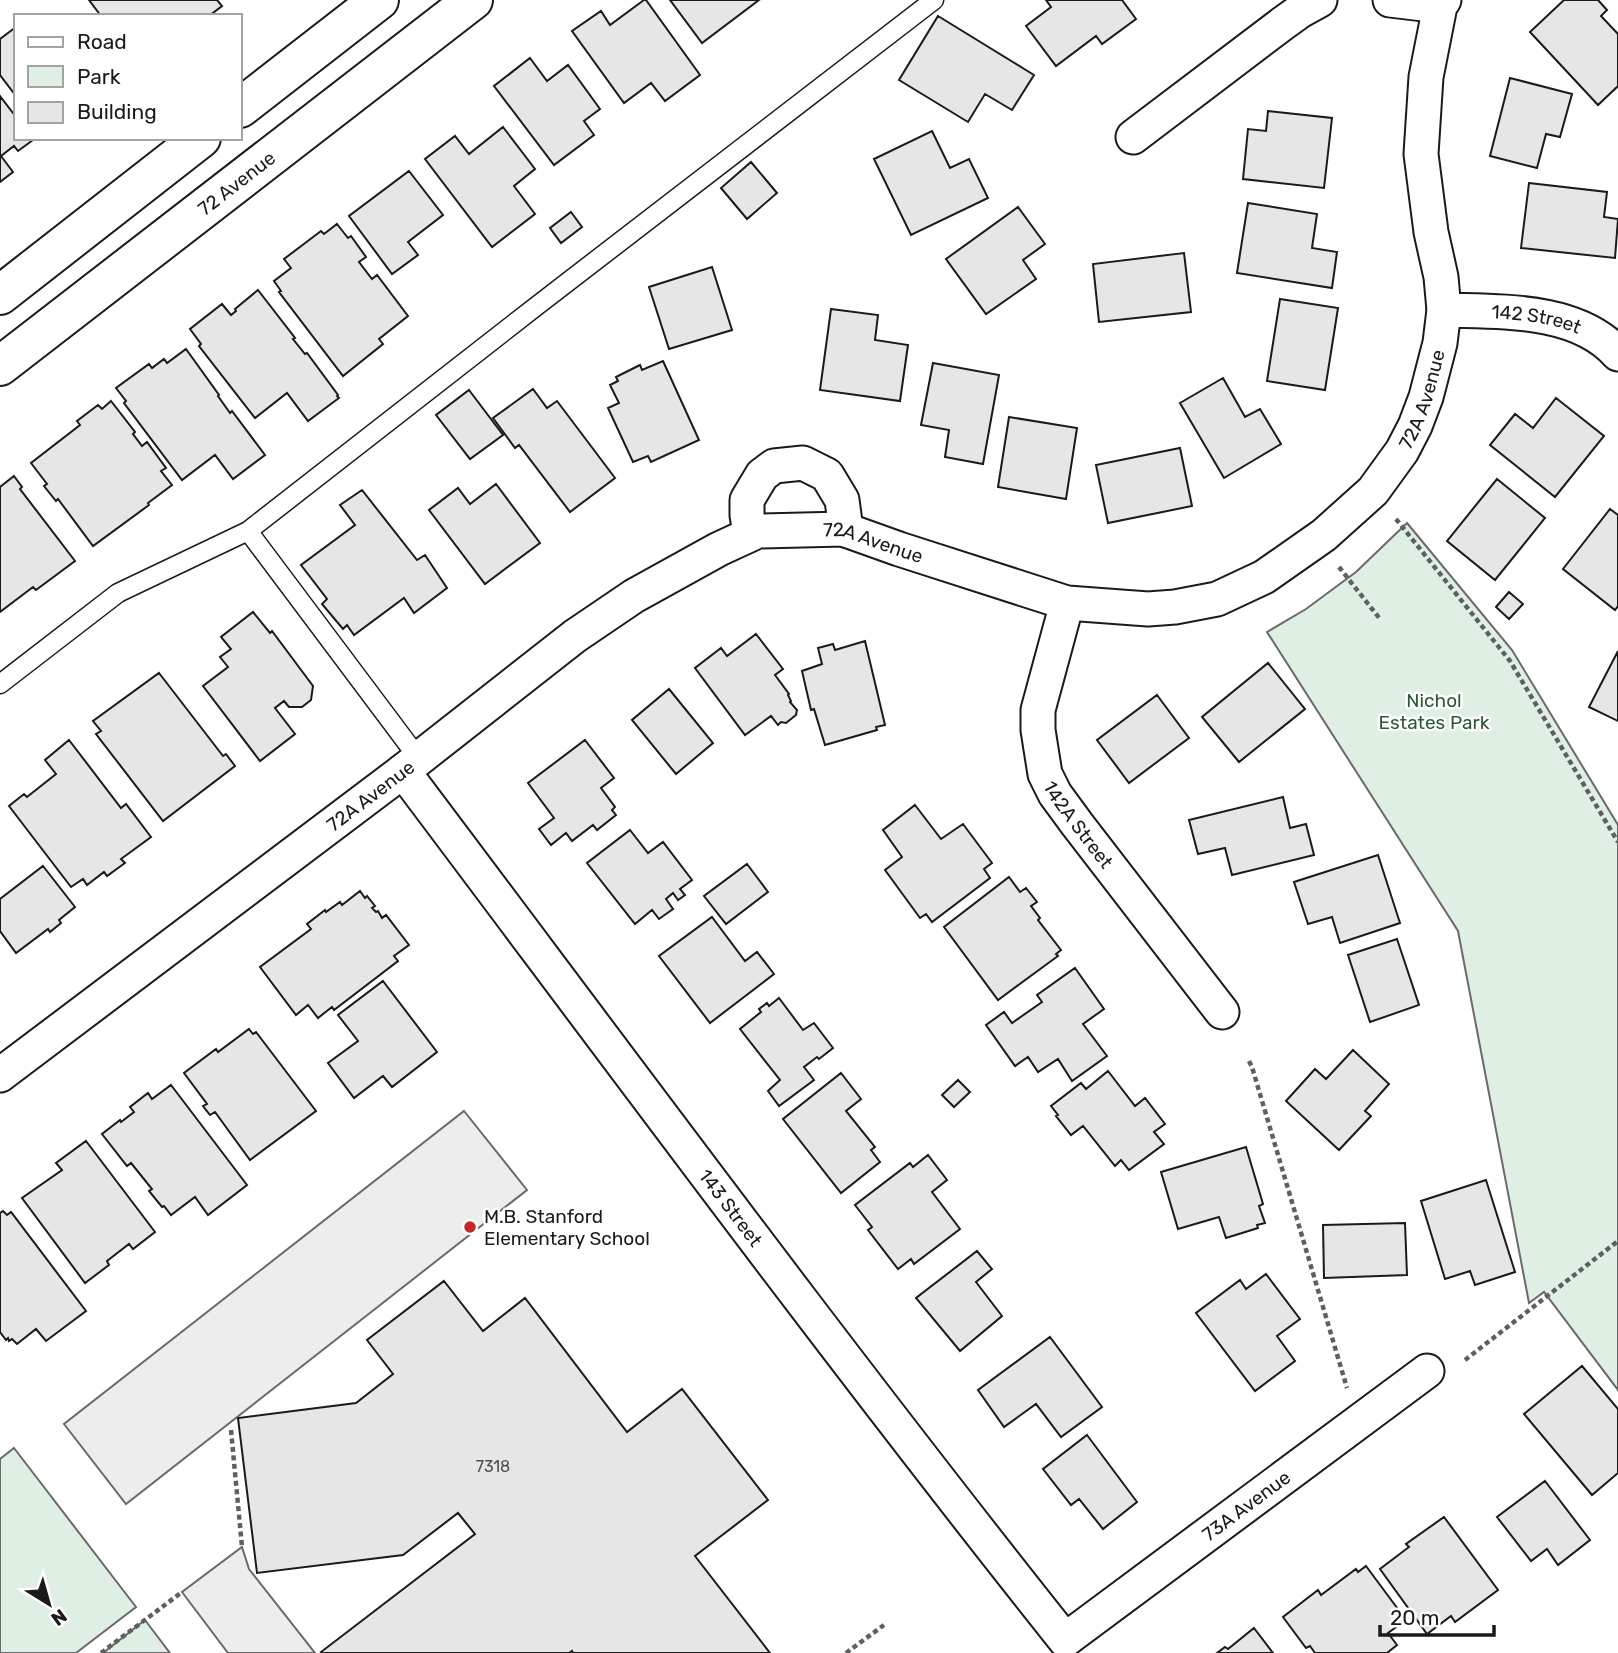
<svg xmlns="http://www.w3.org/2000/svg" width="1618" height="1653" font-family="Rubik,sans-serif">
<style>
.green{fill:#e0efe3;stroke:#6a6a6a;stroke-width:2}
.parking{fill:#ededed;stroke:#6a6a6a;stroke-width:2}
.building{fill:#e6e6e6;stroke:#1a1a1a;stroke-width:2}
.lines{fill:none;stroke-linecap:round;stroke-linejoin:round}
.lane-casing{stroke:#1a1a1a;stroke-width:21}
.street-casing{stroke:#1a1a1a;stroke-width:37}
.secondary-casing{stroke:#1a1a1a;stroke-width:42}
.path{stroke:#5f5f5f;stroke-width:4.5;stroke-dasharray:5 3.5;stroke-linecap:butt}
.lane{stroke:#fff;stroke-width:18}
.street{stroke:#fff;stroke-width:33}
.secondary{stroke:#fff;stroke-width:38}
.poi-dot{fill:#c62828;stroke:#fff;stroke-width:2.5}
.labels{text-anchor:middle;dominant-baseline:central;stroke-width:5;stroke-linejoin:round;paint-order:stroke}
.number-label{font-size:16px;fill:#4d4d4d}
.street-label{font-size:19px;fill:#1a1a1a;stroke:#fff}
.park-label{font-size:19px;fill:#2b5a34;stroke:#fff}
.poi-label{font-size:19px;fill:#1a1a1a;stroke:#fff;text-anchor:start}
</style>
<rect width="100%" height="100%" fill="#fff"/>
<path class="green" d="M1407,523L1512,650L1618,825V1390L1544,1292L1529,1303L1458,931L1267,632L1306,609L1356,572Z
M14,1448L136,1607L76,1653H0V1459Z
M145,1620L170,1653H103Z"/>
<path class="parking" d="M464,1111L527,1190L126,1504L64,1424Z
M242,1547L249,1569L315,1653H228L182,1592Z"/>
<path class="building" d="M89,0H217L222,6L209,16H101Z
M644,0H646L700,75L665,101L651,83L624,103L572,31L601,11L610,25Z
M670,0H759L702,43Z
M1046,0H1122L1136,19L1102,44L1096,36L1056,66L1026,26L1051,7Z
M1564,0H1598L1607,10L1601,16L1618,34V86L1598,105L1530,32Z
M938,16L1034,75L1012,110L985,94L968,122L899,80Z
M16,27V96L0,75V39Z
M530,58L547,81L568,65L600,109L584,121L594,135L554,165L494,86Z
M1510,78L1572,94L1560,137L1546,134L1537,168L1490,156Z
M0,96L16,117V138H32L33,140L18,151L14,146L1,156L13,172L0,182Z
M1268,111L1332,118L1324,188L1243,179L1248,129L1266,131Z
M503,127L535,169L514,186L535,214L492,247L425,159L455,136L469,154Z
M932,131L950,168L969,159L988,198L911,235L874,159Z
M751,162L777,193L747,219L721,188Z
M409,171L443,215L408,242L418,255L392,274L349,216Z
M1529,183L1607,192L1604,217L1618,219L1615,258L1521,248Z
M1248,203L1317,214L1312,248L1337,252L1332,288L1237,273Z
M1018,207L1045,244L1023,260L1036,279L986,314L946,259Z
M571,212L582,227L561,243L550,228Z
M337,224L348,238L351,236L366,257L359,262L372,279L377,275L408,316L379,339L383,344L343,376L279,292L281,291L274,281L291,268L284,259L321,231L324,234Z
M1184,253L1191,312L1099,322L1093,264Z
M712,267L732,330L669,349L649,287Z
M258,290L295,338L293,339L305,354L307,353L338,395L337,396L339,398L308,421L287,393L255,418L199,346L201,344L190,329L222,304L231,315L236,311L235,309Z
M1280,299L1338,308L1325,390L1267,381Z
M831,309L878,315L875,340L908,345L900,401L820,390Z
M186,349L219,395L218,396L230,413L232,411L265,455L233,479L215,455L182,480L124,403L126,401L116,388L149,364L152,368L164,359L167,363Z
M663,361L699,440L651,462L648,456L633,462L608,408L619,403L610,385L618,381L616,377L640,365L642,370Z
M933,363L999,375L983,464L945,457L949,430L921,425Z
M1223,378L1245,417L1260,409L1281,444L1224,478L1180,403Z
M533,389L547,408L557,401L615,478L570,512L519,445L515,448L493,418Z
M469,390L503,435L470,459L436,415Z
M1556,398L1604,436L1555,497L1490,445L1515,414L1533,428Z
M111,401L135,432L133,434L142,446L147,442L166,468L161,471L172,485L148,503L149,505L93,546L58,499L56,501L44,486L47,484L31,463L80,425L77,421L98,405L102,409Z
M1009,417L1077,428L1066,499L998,487Z
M1180,448L1192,506L1108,523L1096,465Z
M14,476L22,487L20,489L75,561L36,590L33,587L0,612V487Z
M1497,479L1545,518L1495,580L1447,541Z
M496,484L540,543L485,584L429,510L458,488L470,504Z
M362,490L417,560L425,555L447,588L414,613L404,598L354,635L347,625L343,629L322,604L327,599L301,565L355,525L340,505Z
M1610,509L1618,515V606L1615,610L1563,569Z
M1509,592L1523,604L1509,619L1496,607Z
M253,612L270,633L272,631L313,686L311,700L302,707H289L284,701L275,708L295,734L260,761L203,686L228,667L220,657L231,649L221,637Z
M756,634L783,669L775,675L789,694L788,695L791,701L790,702L797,710L796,715L786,723L781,722L778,725L771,716L745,735L695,668L721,648L727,656Z
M865,641L885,725L876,727L877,730L825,745L814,709L811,710L802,671L822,664L818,648L833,644L835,650Z
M1618,651V721L1589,707Z
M1268,663L1305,709L1239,762L1202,717Z
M159,673L223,756L226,754L235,766L163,821L96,734L101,731L93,721Z
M669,689L713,743L676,774L632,720Z
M1157,695L1189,738L1129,783L1097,740Z
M69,740L121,808L126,804L151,837L121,859L125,863L107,876L104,872L87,885L83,879L71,887L9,806L24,794L27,797L56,774L45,760Z
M585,740L614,778L601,788L615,807L612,810L616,815L597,830L593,825L572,841L566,833L551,845L539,829L554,818L528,783Z
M1283,797L1290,828L1306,824L1314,855L1232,875L1225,848L1198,854L1189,820Z
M915,805L941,839L963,824L992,863L984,869L990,878L932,922L926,914L920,918L885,870L902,857L883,830Z
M630,830L648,853L663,842L692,880L680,889L685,895L678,900L673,893L666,899L673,909L659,919L652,910L635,924L587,863Z
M1378,855L1400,923L1340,943L1332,917L1308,924L1294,882Z
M747,864L768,892L726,924L704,896Z
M43,866L75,907L59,920L61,923L50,932L48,929L16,953L0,931V899Z
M1009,877L1020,892L1026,888L1037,902L1031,906L1040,918L1038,920L1061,950L1056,954L1058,956L998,1000L944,927Z
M360,891L365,898L367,896L375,906L372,908L376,912L378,911L382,918L386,915L409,945L394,956L398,961L334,1010L332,1007L318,1018L308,1005L296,1015L260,967L311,929L307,924L325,910L326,912L340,902L342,905Z
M712,917L745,961L757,952L774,974L710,1023L659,956Z
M1397,939L1419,1005L1370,1022L1348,955Z
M1075,968L1104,1009L1083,1024L1107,1056L1072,1081L1058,1059L1038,1072L1028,1057L1015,1066L986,1025L1004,1012L1012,1023L1042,1002L1037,995Z
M383,981L437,1052L392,1087L383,1076L354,1098L328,1063L358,1041L338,1015Z
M779,998L803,1030L814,1023L833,1048L819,1059L817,1057L804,1067L814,1080L779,1106L768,1091L780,1080L740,1029L761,1012L759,1009L767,1003L769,1006Z
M249,1029L253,1034L256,1032L316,1111L250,1160L215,1112L210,1115L203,1106L207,1104L184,1073L216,1049L218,1052Z
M1353,1050L1389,1084L1365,1111L1371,1116L1339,1150L1286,1101L1315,1069L1326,1079Z
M1108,1071L1135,1106L1145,1098L1165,1124L1154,1132L1164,1144L1129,1170L1121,1160L1115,1166L1083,1126L1071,1135L1056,1116L1058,1115L1051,1106L1081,1083L1086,1089Z
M841,1073L861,1099L846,1111L875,1147L871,1150L880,1162L841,1193L783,1119Z
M958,1080L970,1092L954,1107L942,1095Z
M171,1085L247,1185L208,1215L195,1197L171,1215L164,1206L162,1207L149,1191L152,1189L131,1163L127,1166L102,1134L120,1120L121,1122L134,1112L130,1107L148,1093L152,1099Z
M86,1141L155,1232L133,1249L129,1244L107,1261L109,1265L85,1283L22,1198L62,1170L56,1163Z
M1246,1147L1263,1204L1259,1206L1265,1223L1257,1225L1258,1228L1226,1238L1219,1217L1178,1229L1161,1172Z
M928,1155L947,1180L932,1192L960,1229L914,1264L911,1259L898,1269L868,1230L872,1227L855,1205L910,1163L913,1167Z
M1486,1180L1515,1272L1475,1285L1470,1271L1445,1279L1421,1201Z
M3,1211L7,1215L11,1212L86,1311L46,1341L36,1329L17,1344L12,1339L9,1341L8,1338L6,1340L0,1332V1213Z
M1405,1223L1407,1275L1324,1278L1323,1225Z
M977,1251L992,1269L976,1282L1002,1316L960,1351L916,1298Z
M1266,1274L1300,1319L1277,1336L1295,1361L1255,1391L1196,1313L1240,1280L1246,1289Z
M444,1281L483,1331L525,1298L627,1432L682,1389L768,1500L695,1556L770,1653H573L572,1651L569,1653H322L321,1652L475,1534L458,1513L403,1555L257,1573L238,1418L356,1403L393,1374L367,1340Z
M1050,1337L1102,1407L1061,1437L1036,1404L1004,1427L978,1390Z
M1582,1366L1618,1409V1473L1592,1495L1524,1414Z
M1087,1435L1137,1502L1103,1529L1079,1499L1071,1505L1043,1469Z
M1545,1481L1590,1540L1558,1565L1547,1549L1531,1561L1497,1517Z
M1444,1517L1498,1590L1455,1622L1451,1616L1427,1634L1380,1569L1409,1547L1406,1544Z
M1366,1566L1406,1620L1388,1633L1397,1645L1387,1653H1315L1310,1646L1306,1648L1283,1617L1318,1590L1321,1595L1356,1569L1358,1572Z
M1254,1628L1273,1653H1217L1225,1647L1228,1649Z"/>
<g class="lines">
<defs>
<path id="lane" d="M248,531L419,759
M0,684L118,593L248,531L534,308L934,0"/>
<g id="street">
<path d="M1390,0L1440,6"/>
<path d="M1133,137L1282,24L1300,11L1320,0"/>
<path id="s1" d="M1444,310C1501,312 1577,308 1618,354"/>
<path d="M750,534L747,515V500L762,475L774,466L803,463L827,475L842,500L846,530"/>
<path id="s2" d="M1067,603L1038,710V730L1045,774L1055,794L1077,824L1222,1012"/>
<path id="s3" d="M403,771C622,1062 838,1355 1065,1640L1427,1371"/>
<path id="s4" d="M0,1075L403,771L575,636L634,596L719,549L758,531L843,529L899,549L1067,603L1148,609L1175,607L1217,599L1264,577L1324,535L1373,491L1402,451L1415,426L1426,397L1440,343L1444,310L1441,277L1431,232L1421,154L1426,77L1440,6L1444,0"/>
</g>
<g id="secondary">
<path d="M240,108L379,0"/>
<path d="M0,295L201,138"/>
<path id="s5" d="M0,366L473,0"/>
</g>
</defs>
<use href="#lane" class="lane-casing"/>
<use href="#street" class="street-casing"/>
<use href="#secondary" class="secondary-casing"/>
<path class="path" d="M1396,519L1510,661L1618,842
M1339,567L1380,619
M1249,1061L1252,1067L1347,1388
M1465,1360L1618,1241
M231,1430L242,1547
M101,1653L182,1592
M846,1653L884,1625"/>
<use href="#lane" class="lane"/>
<use href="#street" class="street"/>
<use href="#secondary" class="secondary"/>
</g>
<circle class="poi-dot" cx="470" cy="1227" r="7"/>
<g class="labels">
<g class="number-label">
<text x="493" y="1466">7318</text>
</g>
<g class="street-label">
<text stroke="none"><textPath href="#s5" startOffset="299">72 Avenue</textPath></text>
<text stroke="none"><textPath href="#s1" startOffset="93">142 Street</textPath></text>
<text stroke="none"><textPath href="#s4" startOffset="1703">72A Avenue</textPath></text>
<text stroke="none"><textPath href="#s4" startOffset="1052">72A Avenue</textPath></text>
<text stroke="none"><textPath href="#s4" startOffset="464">72A Avenue</textPath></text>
<text stroke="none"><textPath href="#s2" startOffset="236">142A Street</textPath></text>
<text stroke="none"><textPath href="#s3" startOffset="546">143 Street</textPath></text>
<text stroke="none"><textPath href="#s3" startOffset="1318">73A Avenue</textPath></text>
</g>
<g class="park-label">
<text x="1434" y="700">Nichol<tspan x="1434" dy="22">Estates Park</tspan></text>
</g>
<g class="poi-label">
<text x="484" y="1216">M.B. Stanford<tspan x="484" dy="22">Elementary School</tspan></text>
</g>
</g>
<rect x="14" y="14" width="228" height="126" fill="#ffffff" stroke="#a3a3a3" stroke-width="2"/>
<rect x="28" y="37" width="35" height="10" fill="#ffffff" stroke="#a3a3a3" stroke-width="2"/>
<text x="77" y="49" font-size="21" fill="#1a1a1a">Road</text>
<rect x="28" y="66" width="35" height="21" fill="#e0efe3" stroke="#a3a3a3" stroke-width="2"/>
<text x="77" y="84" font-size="21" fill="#1a1a1a">Park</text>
<rect x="28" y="102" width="35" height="21" fill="#e6e6e6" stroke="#a3a3a3" stroke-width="2"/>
<text x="77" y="119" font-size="21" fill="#1a1a1a">Building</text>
<g transform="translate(49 1604) rotate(143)" stroke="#ffffff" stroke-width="5" paint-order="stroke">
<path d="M0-5L12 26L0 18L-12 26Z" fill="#1a1a1a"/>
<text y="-10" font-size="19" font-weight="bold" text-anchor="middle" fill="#1a1a1a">N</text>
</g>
<path d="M1380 1625v10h114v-10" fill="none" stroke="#1a1a1a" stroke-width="3.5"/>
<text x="1390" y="1625" font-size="21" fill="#1a1a1a" stroke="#ffffff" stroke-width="5" paint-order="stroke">20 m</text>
</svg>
